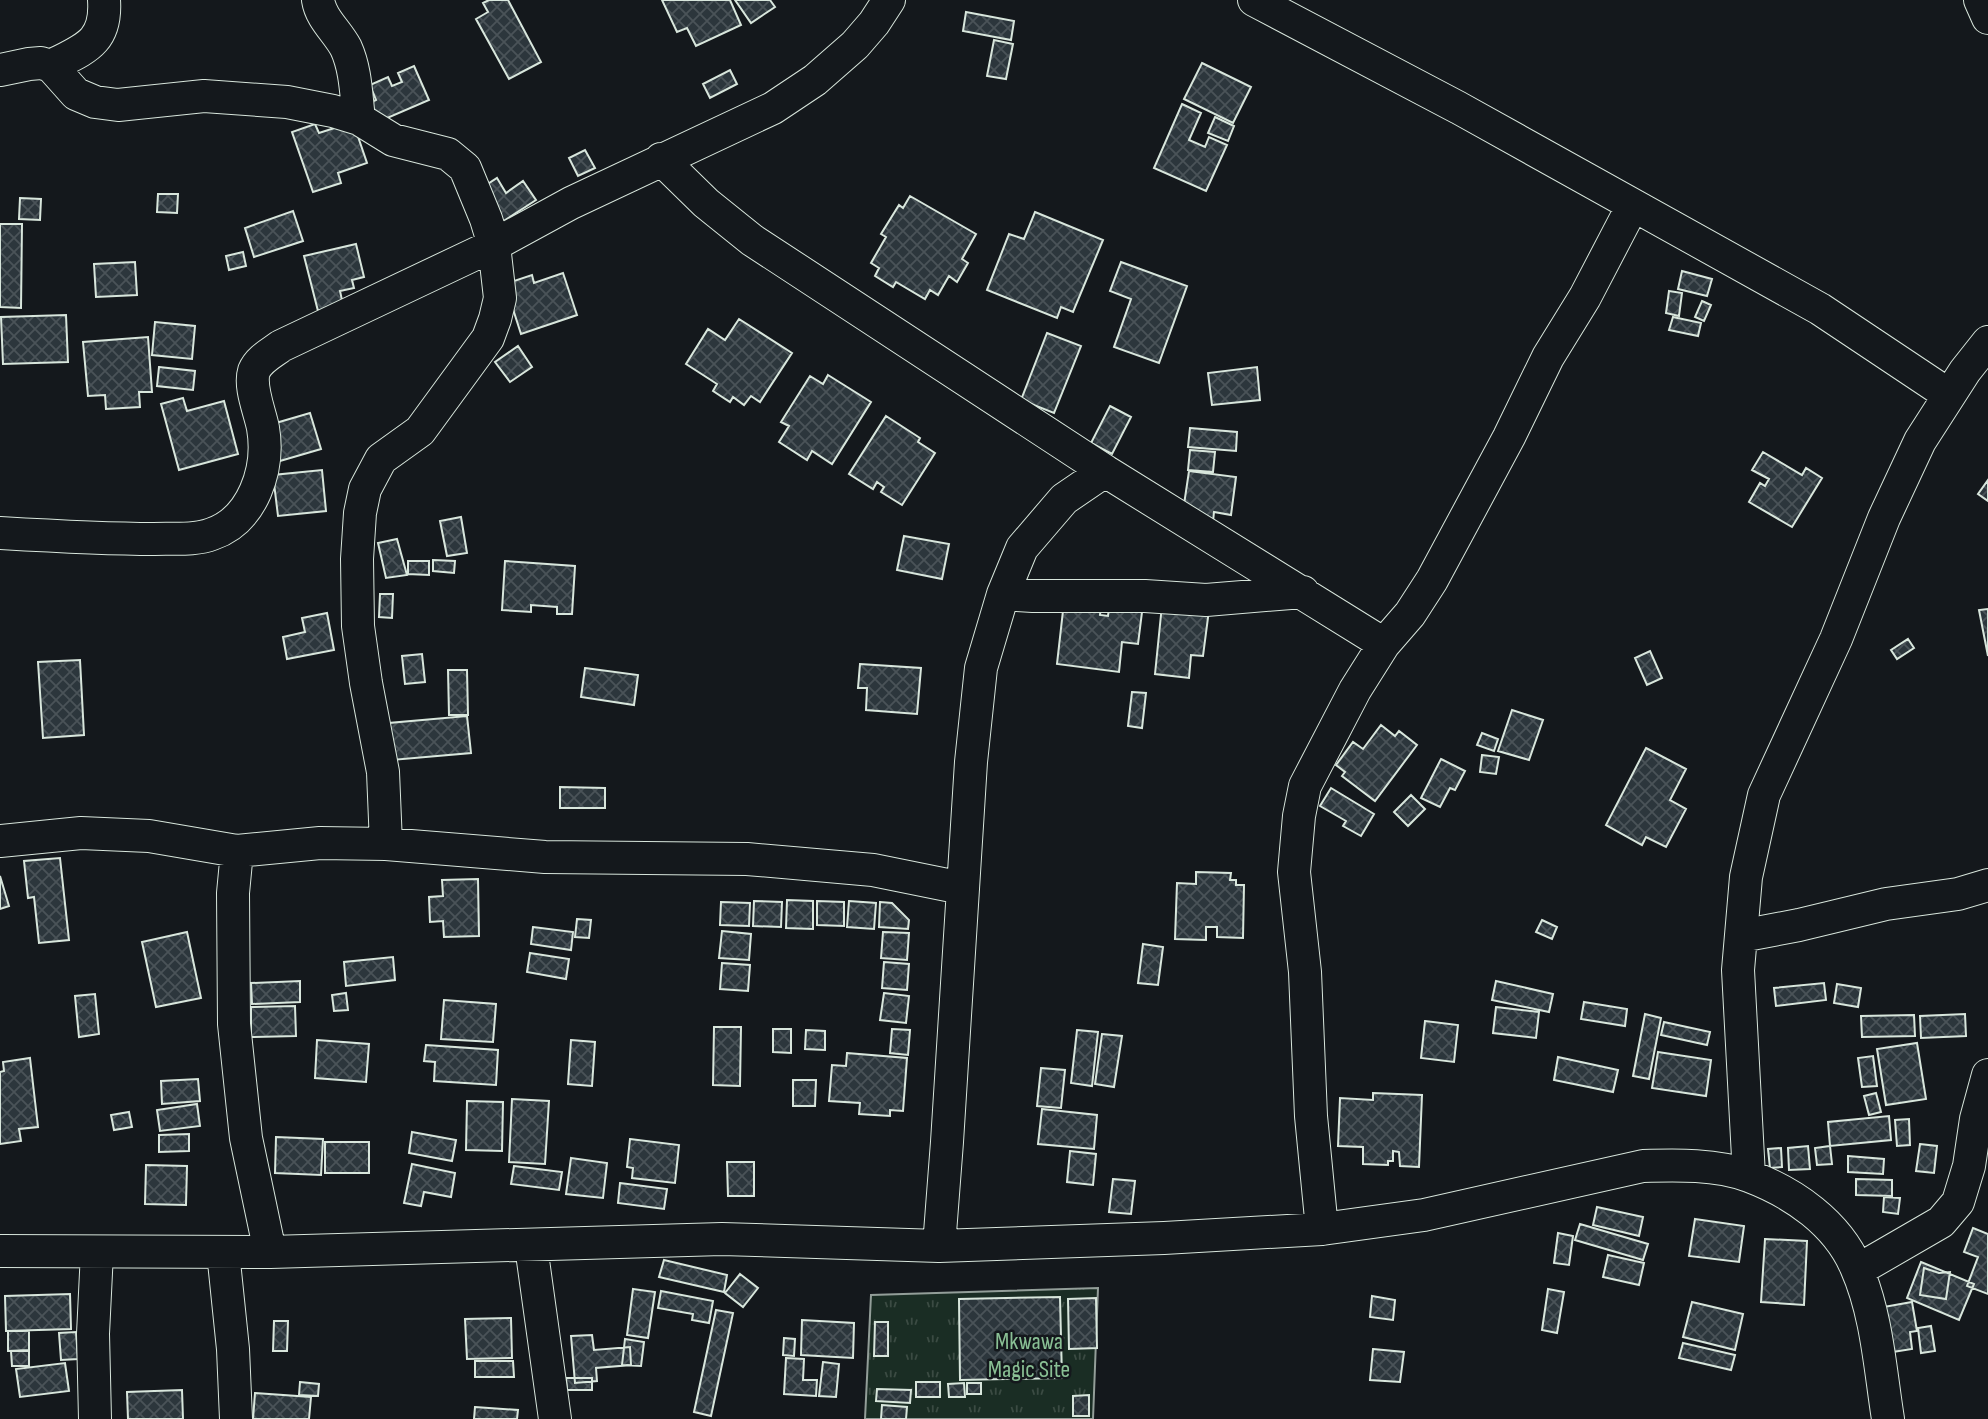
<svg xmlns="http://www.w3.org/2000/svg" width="1988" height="1419" font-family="'Sofia Sans Condensed',sans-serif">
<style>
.park{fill:url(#park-tufts);stroke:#939e99;stroke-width:2}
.building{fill:url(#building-cross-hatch);stroke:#d8e6dc;stroke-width:2}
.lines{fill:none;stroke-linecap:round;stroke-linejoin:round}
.minor-casing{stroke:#d8e6dc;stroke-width:34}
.minor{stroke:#14181c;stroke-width:32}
.labels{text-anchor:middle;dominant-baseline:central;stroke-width:5;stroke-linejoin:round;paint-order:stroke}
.park-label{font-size:24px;fill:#8ac095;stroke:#14181c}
</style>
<defs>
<pattern id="park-tufts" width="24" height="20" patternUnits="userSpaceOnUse" patternTransform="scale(1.75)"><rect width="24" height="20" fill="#1a2d24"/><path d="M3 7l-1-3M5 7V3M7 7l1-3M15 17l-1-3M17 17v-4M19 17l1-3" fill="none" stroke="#3b4b43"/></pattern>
<pattern id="building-cross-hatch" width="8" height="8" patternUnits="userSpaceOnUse" patternTransform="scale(1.75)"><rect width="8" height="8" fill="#2c363c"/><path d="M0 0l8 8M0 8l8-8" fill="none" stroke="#4a5358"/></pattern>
</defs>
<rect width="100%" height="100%" fill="#14181c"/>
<path class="park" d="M1098,1288L1093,1419H865L871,1295Z"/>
<path class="building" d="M489,0H508L541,62L509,79L476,19L488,12L483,3Z
M662,0H730L741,25L696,46L687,28L677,32Z
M735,0H770L775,7L751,23Z
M966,12L1014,21L1011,40L963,31Z
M994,40L1013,44L1006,79L987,76Z
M1202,63L1251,87L1233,123L1184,99Z
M414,66L429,100L378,122L369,103L376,100L370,85L388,77L392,86L402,82L398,73Z
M730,70L737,84L710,98L703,84Z
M1182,104L1201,113L1189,140L1205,147L1209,137L1227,145L1206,191L1154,168Z
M1215,117L1234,126L1228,141L1208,133Z
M353,122L367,163L338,173L341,183L313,192L292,132L315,124L319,133Z
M585,150L595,168L578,176L569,158Z
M497,178L506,193L523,181L536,200L499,224L477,191Z
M158,194H178L177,213L157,212Z
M910,196L976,234L962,259L968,263L957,282L949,276L938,295L930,290L925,299L896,282L893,287L875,276L879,268L871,263L886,237L881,234L899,205L903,208Z
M20,198L41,199L40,220L19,219Z
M293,211L303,241L254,257L245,228Z
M1035,212L1103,240L1073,312L1061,307L1057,318L987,290L1009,234L1024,239Z
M0,224H22L21,308L0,307Z
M356,244L364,277L352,280L354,288L340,291L343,305L318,311L304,256Z
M243,252L246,266L229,270L226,256Z
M135,262L137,295L96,297L94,264Z
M1121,262L1187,286L1159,363L1114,347L1131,299L1110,291Z
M1682,271L1712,279L1707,296L1678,289Z
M563,273L577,315L521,334L505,284L532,275L534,283Z
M1669,291L1682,293L1679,316L1666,313Z
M1702,301L1711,305L1704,321L1695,317Z
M66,315L68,362L3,364L1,317Z
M1673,317L1701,323L1698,336L1669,330Z
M739,319L792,353L760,402L751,396L744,405L733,397L730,402L713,391L717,384L686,364L708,329L725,340Z
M155,322L195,326L192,359L152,355Z
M1047,333L1081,346L1054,413L1021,400Z
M148,337L152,392H139L140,407L106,409L105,395L88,396L83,342Z
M518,346L532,367L510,382L495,362Z
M159,367L195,371L193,390L157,386Z
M1257,367L1260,400L1212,405L1208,373Z
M828,375L871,402L832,464L812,451L807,460L779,442L789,426L781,422L810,376L823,384Z
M183,398L187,411L224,401L238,454L179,470L161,404Z
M1110,406L1131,417L1112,454L1091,443Z
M310,413L321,449L280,461L269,425Z
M886,416L920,438L918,442L935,453L902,505L881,492L884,487L877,482L873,489L849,474Z
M1190,428L1237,432L1236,451L1188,447Z
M1190,450L1215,452L1213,472L1188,470Z
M1763,452L1802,475L1806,468L1822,478L1792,527L1749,502L1760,483L1765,486L1769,479L1752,470Z
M322,470L326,511L278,516L273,475Z
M1189,471L1236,477L1231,515L1214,512L1213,522L1182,518Z
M1988,480V501L1978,494Z
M461,517L467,553L447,556L440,521Z
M904,536L949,544L942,579L897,570Z
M397,539L407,575L386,578L378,543Z
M433,560L455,561L454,573L433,571Z
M408,561H429V575L408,574Z
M505,561L575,566L572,614H557V607L531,605V612L502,610Z
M380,594H393L392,618L379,617Z
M1064,602L1101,607L1100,615L1108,616L1109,608L1142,612L1138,644L1122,642L1119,672L1057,664Z
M1162,605L1209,610L1203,656L1191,655L1189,678L1155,674Z
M1988,609V656L1979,610Z
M327,613L334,650L287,659L283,637L305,632L302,618Z
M1908,639L1914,648L1897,659L1891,650Z
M1650,651L1662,678L1647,685L1635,658Z
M422,654L425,682L405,684L402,656Z
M80,660L84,735L43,738L38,662Z
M860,664L921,668L917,714L866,710L867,688H858Z
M585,668L638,675L634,705L581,697Z
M448,670H467L468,715H449Z
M1132,692L1146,693L1142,728L1128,726Z
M1512,710L1543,720L1529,760L1498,751Z
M467,716L471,753L392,760L389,723Z
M1381,725L1395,736L1399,731L1417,745L1375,801L1342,776L1345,772L1336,765L1353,742L1363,749Z
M1482,733L1498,739L1494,751L1477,745Z
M1646,748L1686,769L1670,800L1686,809L1666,847L1646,837L1642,845L1606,825Z
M1482,755L1499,757L1496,774L1480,772Z
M1441,759L1465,771L1455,790L1450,788L1440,807L1421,798Z
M560,787L605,788V808H560Z
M1331,788L1374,814L1361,836L1343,826L1346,821L1320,806Z
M1411,795L1425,809L1408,826L1394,812Z
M60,858L69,940L39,943L34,897L28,898L24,861Z
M1196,872L1231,873L1230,880H1236V885H1244L1243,938L1217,937V927H1206V940L1175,939L1177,883L1196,884Z
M0,876L9,906L0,909Z
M478,879L479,936L444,937L443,921L430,922L429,897L443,896L442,880Z
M787,900L813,901V929L786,928Z
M754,901L782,902L781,927L753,926Z
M817,901L844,902V926L817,925Z
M849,901L876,903L874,929L847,927Z
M721,902L750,903L749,926L720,925Z
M880,902L892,903L909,920L908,929L879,927Z
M577,919L591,920L589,938L575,937Z
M1542,920L1557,927L1552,939L1536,932Z
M533,927L573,932L571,950L531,944Z
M722,931L751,934L749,960L719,958Z
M187,932L201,998L156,1007L142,942Z
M883,932L909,933L907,960L881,958Z
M1143,944L1163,947L1158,985L1138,983Z
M530,953L569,959L566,979L527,972Z
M393,957L395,980L346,986L344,962Z
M884,962L909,964L907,990L882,988Z
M722,963L750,965L748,991L720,989Z
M300,981V1002L252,1004L251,983Z
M1496,981L1553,994L1549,1012L1492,1000Z
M1824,983L1826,1000L1776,1006L1774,988Z
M1837,984L1861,988L1858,1007L1834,1003Z
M346,993L348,1010L334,1011L332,995Z
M884,993L909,996L906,1023L880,1020Z
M95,994L99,1034L79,1037L75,996Z
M444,1000L496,1004L493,1042L441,1039Z
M1584,1002L1627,1009L1625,1026L1581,1019Z
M295,1006L296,1036L251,1037V1007Z
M1496,1007L1539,1012L1536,1038L1493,1033Z
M1645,1014L1661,1018L1649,1079L1633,1076Z
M1965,1014L1966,1036L1921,1038L1920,1016Z
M1914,1015L1915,1036L1862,1037L1861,1016Z
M1425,1021L1458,1025L1454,1062L1421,1058Z
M1664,1022L1710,1032L1707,1045L1661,1035Z
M714,1027H741L740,1086L713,1085Z
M773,1029H791V1053L773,1052Z
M892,1029L910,1030L908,1055L890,1053Z
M806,1030L825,1031V1050L805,1049Z
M1077,1030L1098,1032L1092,1086L1071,1083Z
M1102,1034L1122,1036L1114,1087L1095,1084Z
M317,1040L369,1044L366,1082L315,1078Z
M571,1040L595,1042L592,1086L568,1084Z
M1917,1043L1926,1099L1886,1105L1877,1049Z
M426,1045L498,1050L496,1085L434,1081L435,1062L424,1061Z
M1658,1052L1711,1060L1706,1096L1652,1088Z
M847,1053L907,1058L903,1111L890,1110V1116L859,1114L860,1103L829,1101L832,1065L846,1066Z
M1873,1056L1877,1086L1862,1087L1858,1058Z
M1558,1057L1618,1070L1613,1092L1554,1080Z
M30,1058L38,1127L19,1129L21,1141L0,1144V1072L4,1071L3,1062Z
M1041,1068L1065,1070L1061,1108L1037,1106Z
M198,1079L200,1101L162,1104L161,1081Z
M793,1080H816L815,1106H793Z
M1373,1093L1422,1095L1419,1167L1400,1166L1399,1152L1393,1151V1161H1388V1165L1363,1164V1147L1338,1146L1340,1098L1373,1100Z
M1876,1093L1881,1112L1869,1115L1864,1096Z
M512,1099L549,1101L545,1164L509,1162Z
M467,1101L503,1102L502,1151L466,1150Z
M197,1104L200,1126L160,1131L157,1110Z
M1042,1109L1097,1115L1094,1149L1038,1144Z
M129,1112L132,1127L114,1130L111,1115Z
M1889,1116L1891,1140L1830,1146L1828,1122Z
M1909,1119L1910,1145L1897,1146L1895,1120Z
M412,1132L456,1140L452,1161L409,1153Z
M189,1134V1151L159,1152V1135Z
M276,1137L323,1139L321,1175L275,1173Z
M630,1139L679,1145L675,1183L632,1178L633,1168L627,1167Z
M325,1142H369V1173H325Z
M1920,1144L1937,1146L1934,1173L1916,1171Z
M1808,1146L1810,1169L1789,1170L1788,1148Z
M1830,1146L1832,1164L1817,1165L1815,1148Z
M1781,1148L1782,1167L1770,1168L1768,1149Z
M1070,1151L1096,1154L1093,1185L1067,1182Z
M1848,1156L1884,1159L1883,1174L1848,1172Z
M571,1158L607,1163L603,1198L566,1194Z
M727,1162H754V1196H728Z
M412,1164L455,1173L451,1197L424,1192L421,1206L404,1203Z
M146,1165L187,1166L186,1205L145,1204Z
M514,1166L562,1172L559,1190L511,1184Z
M1113,1179L1135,1181L1131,1214L1109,1212Z
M1856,1179L1892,1180V1196L1856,1195Z
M620,1183L667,1189L664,1209L618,1203Z
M1884,1197L1900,1198L1898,1214L1883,1212Z
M1597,1207L1643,1217L1639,1236L1593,1225Z
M1695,1219L1744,1226L1739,1262L1689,1256Z
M1580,1224L1648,1244L1643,1260L1575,1240Z
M1973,1228L1988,1234V1294L1967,1286L1978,1257L1964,1252Z
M1558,1233L1573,1236L1569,1265L1554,1263Z
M1765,1239L1807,1241L1804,1305L1761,1302Z
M1608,1255L1644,1263L1639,1285L1603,1277Z
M664,1260L727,1275L724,1292L659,1277Z
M1921,1262L1974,1284L1959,1320L1907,1298Z
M1924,1268L1939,1273L1950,1272L1946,1299L1920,1295Z
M740,1274L758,1288L743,1307L725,1293Z
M633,1289L655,1292L648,1338L627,1335Z
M1548,1289L1564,1292L1557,1333L1542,1330Z
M661,1291L713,1301L709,1323L692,1320L693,1314L658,1308Z
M70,1294L71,1329L6,1331L5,1296Z
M1372,1296L1395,1300L1393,1320L1370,1317Z
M1060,1297L1062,1378L960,1380L959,1299Z
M1096,1298L1097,1348L1069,1349L1068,1299Z
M1692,1302L1743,1314L1735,1350L1683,1337Z
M1912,1302L1917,1331L1910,1332L1912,1349L1886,1353L1878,1308Z
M716,1310L733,1313L711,1416L694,1412Z
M511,1318L512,1358L467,1359L465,1319Z
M802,1320L854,1323L853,1358L801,1355Z
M274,1321H288L287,1351H273Z
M875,1322H888V1356H874Z
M1931,1326L1935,1351L1921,1353L1918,1328Z
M8,1331H29V1350L8,1351Z
M76,1332L78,1359L61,1360L59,1333Z
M592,1335L594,1350L630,1347L631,1365L596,1368L597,1381L575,1383L571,1336Z
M784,1338L795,1339L794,1356L783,1355Z
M625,1339L644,1342L641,1366L622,1365Z
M1683,1343L1735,1355L1731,1370L1679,1358Z
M1373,1349L1404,1352L1400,1382L1370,1380Z
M11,1351H29V1366H12Z
M786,1358L804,1359L803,1380H817L816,1396L784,1394Z
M475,1361H513L514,1377H475Z
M823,1362L839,1364L836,1397L819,1396Z
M65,1363L69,1391L20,1397L16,1369Z
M566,1378H592V1390H567Z
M300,1382L319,1384L318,1396L299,1395Z
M916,1382H940V1397H916Z
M964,1383L965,1397H949L948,1384Z
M967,1383H981V1394H967Z
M877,1389L911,1390L910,1403L876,1401Z
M182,1390L183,1419H128L127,1392Z
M255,1393L311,1397L309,1419H253Z
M1089,1395V1416H1073V1396Z
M882,1405L907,1407L906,1419H881Z
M475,1407L518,1410L517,1419H474Z"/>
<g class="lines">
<defs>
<path id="minor" d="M318,0C321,19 337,31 346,48C356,70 356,95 359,119
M1254,0L1459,108L1820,309L1949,395
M1980,0L1988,18
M51,66C84,49 107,43 104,0
M0,70L29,64L41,63L51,66L76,94L95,102L118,105L204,96L287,102L333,111L359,119L393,140L448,154L465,168L486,219L494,245L500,298L495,319L488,338L420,431L381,459L365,489L360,513L357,559L358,626L366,683L383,772L386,844
M661,159L706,203L752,240L1105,471L1384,644
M0,533C51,536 102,539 154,539C173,538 194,541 212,534C253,520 270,469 263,428C260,412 249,387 254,371C259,359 272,353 281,346L494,245L571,203L773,108L815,80L855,45L874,23L889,0
M1003,594L1033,596H1145L1206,600L1303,592
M0,841L81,833L149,836L237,851L320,843L386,844L545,857L747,859L873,870L962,888
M237,851L233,893L234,1024L246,1138L270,1252
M1741,936L1799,925L1886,904L1958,894L1988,885
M1749,1176L1738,970L1746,877L1764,795L1836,639L1884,518L1920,441L1965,371L1988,342
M1322,1229L1311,1116L1305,972L1294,872L1299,816L1305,786L1355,690L1384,644L1410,614L1432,580L1509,437L1548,357L1585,297L1633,205
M531,1246L555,1419
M939,1246L947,1142L971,762L981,668L1003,594L1022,548L1064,499L1105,471
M0,1251L270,1252L722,1239L939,1246L1164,1238L1322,1229L1424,1215L1643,1166C1677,1165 1716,1164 1749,1176C1794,1193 1837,1223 1856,1267C1877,1314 1880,1369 1888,1419
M223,1252L233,1349L236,1419
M1858,1270L1941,1222L1958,1202L1969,1166L1976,1119L1988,1075
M95,1419L93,1334L97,1252"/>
</defs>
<use href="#minor" class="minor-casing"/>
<use href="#minor" class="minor"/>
</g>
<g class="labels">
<g class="park-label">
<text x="1029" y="1341">Mkwawa<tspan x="1029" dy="28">Magic Site</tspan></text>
</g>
</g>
</svg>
